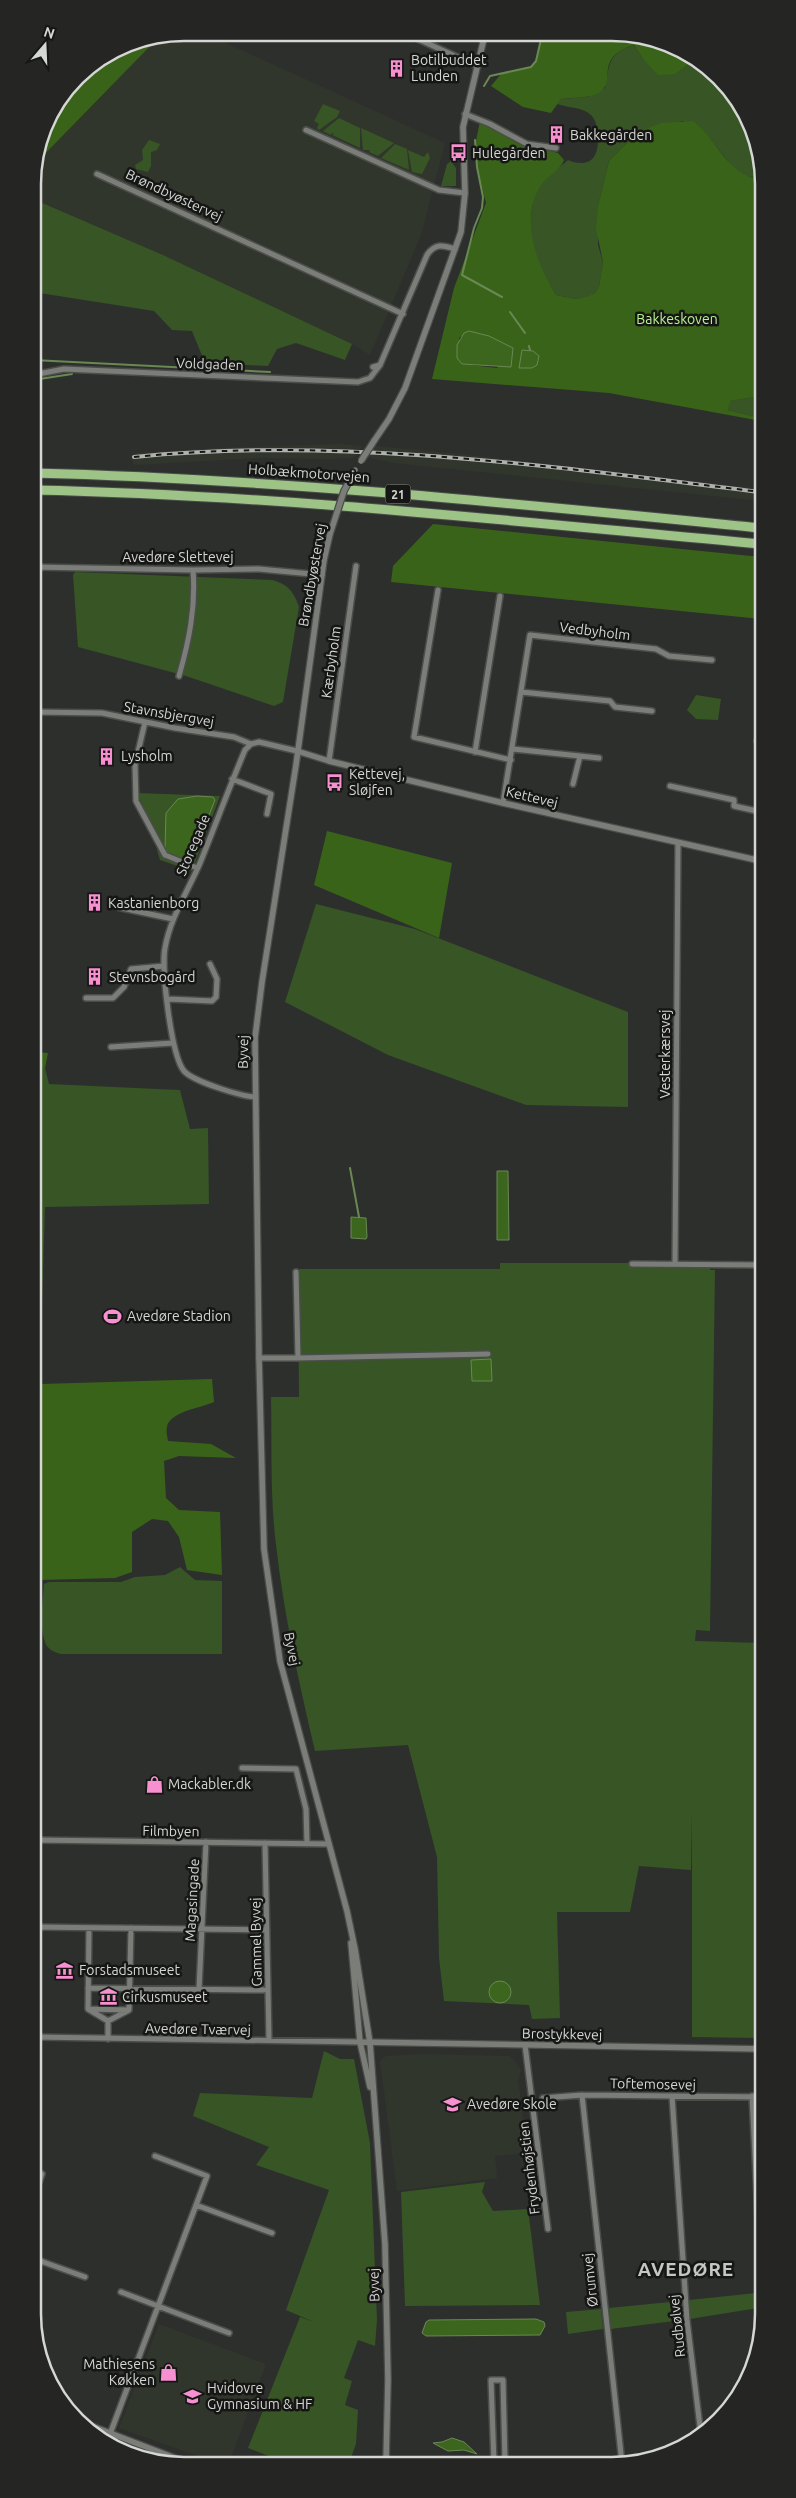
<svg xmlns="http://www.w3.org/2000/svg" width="796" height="2498" font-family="Ubuntu,sans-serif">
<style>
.built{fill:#31362d}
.green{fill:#375525}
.forest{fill:#3a631a;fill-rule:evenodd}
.water{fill:#3c661d;stroke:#6a8854}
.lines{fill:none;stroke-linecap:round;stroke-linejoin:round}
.stream{stroke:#6a8854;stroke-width:2}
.minor-casing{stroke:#4b4d4a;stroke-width:8}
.tertiary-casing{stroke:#4b4d4a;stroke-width:8}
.motorway-casing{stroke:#4b4d4a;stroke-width:11}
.minor{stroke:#7b7d79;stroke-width:5}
.tertiary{stroke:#7b7d79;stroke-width:5.5}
.motorway{stroke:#9dc486;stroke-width:9}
.rail-casing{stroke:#afb1ae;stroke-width:4}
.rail{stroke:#161715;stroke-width:2;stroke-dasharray:5.5;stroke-linecap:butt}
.tertiary-bridge-casing{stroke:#4b4d4a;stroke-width:8;stroke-linecap:butt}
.tertiary-bridge{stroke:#7b7d79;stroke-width:5.5}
.labels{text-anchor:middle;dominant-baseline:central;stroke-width:5;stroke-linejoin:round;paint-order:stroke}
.shield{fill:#161715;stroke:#9c9d9b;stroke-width:1}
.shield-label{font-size:12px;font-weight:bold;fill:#d5d7d4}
.poi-label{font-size:14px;fill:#d5d7d4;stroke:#161715;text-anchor:start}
.street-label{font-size:14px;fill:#d5d7d4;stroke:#161715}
.park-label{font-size:14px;fill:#b6f391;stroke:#161715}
.district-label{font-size:19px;font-weight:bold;letter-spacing:1px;fill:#c4c8c3;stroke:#161715}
.rim{fill:none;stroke:#d5d7d4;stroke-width:2.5}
</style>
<rect width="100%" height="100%" fill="#2d2f2c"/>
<path class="built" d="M184,33H204L445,143L421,235L370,355L352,344L163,255L33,199V174L36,163L159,37Z
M339,444L362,446L354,458L330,459L255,458L137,465L133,464L131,456L137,453L217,448Z
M375,446L469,455L761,489V501L394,463L367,457Z
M421,2054L509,2056L513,2059L521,2070L518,2081L524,2126L529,2127L533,2152L495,2156L497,2178L397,2191L380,2061L386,2056Z
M159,2324L266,2364L230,2460L212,2461L119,2428Z"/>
<path class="green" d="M634,45L643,59L676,74L695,59C707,69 715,83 727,93C753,116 761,145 761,180L744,175L732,166L711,140L683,121L638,132L609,161L598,206V245L603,262L599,286L595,293L587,298L576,299L556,295C550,285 543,275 538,264C529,242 527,205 541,184C548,175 559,168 568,160C575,163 584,165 591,160C601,153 600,124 591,115C583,107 568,108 557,104L561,99L587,97L605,88C610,62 608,54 634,45Z
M323,104L340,111L337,117L319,130L317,128L319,124L314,121Z
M339,118L360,128V148L332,135L334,134L332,133L331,135L323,131Z
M361,128L394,143L378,156L369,152L370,150H363Z
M149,140L160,144L157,150L151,152V166L148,172L136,169L135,165L143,160L142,150Z
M395,144L407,149L409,170L381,158Z
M408,150L424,157L428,152L430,158L422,174L412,172Z
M451,161L456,168V186H441L447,164Z
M33,199L163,255L352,344L345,360L296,343L277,349L268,366L205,363L192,331L172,330L154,311L33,292Z
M761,392V418L728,410L729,401L755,397Z
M75,572L272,580C288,584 294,592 299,607L283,702L274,706L186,676L78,647L73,575Z
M696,695L721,699L718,720L696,719L687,710Z
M137,793L220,796L192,871L160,860L157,850L161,845Z
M316,904L415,929L628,1012V1107L526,1105L388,1055L285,1002Z
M34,1067L45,1068L49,1084L180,1090L190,1129L208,1128L209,1204L45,1207L40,1368H34Z
M500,1263H710V1270H715L710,1631L696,1630L695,1641L762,1643L763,2038L692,2037V1811L691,1870L639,1866L630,1912H557L560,2018L532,2019L529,2005L444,2001L439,1958L437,1857L408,1745L315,1751C299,1683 284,1615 276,1545C270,1497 272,1446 271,1397H299L298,1269H500Z
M180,1567L195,1580L222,1581V1654H61C54,1652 47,1649 45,1642C39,1625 43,1602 44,1584L49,1582H121L135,1577L165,1575Z
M324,2051L340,2059H354L370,2143L377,2320L375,2346L358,2340L344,2378L352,2381L345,2405L358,2410L356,2444L349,2463H287L248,2448L300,2317L314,2322L286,2310L329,2190L256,2165L269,2147L193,2116L200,2093L312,2098Z
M485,2182L482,2192L493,2211L528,2209L540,2305L405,2306L401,2192Z
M756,2293L758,2308L690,2319L689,2300Z
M680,2301L682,2320L611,2329L609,2308Z
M601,2309L603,2329L568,2334L566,2312Z"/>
<path class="forest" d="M542,35C592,35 653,26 695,59L676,74L658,75L643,59L634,45C593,58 617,81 600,92C590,99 573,97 561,99L551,113L523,107L491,86L501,74L531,67L536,61Z
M159,37L36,163L44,126L77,77L126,44Z
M480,121L527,145L558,153L564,160C561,170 547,176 541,185C519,221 537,264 556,295L576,299L587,297L595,293L599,286L603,262L596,228L598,206L609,161L638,132L661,123L693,121C718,140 726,174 761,180V392L755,397L730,401L728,410L761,418V421L609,393L432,379L454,288L486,203L477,167L475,146ZM469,331L512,348L497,368L462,364L459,338ZM528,350L533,351L534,367L519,368Z
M433,524L761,557V619L391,582L393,566Z
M327,831L452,863L439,938L314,885Z
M34,1052L48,1053L45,1068L34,1067Z
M212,1379L214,1402C201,1408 178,1410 169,1422C165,1427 167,1435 168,1441L211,1444L236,1458L179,1456L164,1461L166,1498L179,1510L220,1512L222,1575L187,1570L179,1537L168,1521L152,1519L132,1532V1572L115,1578L39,1580L41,1384Z"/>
<path class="water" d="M469,331L489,336L513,348L511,367L462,364L457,358V345L464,333Z
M522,350L533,351L539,356L537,365L532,368H519Z
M197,796L213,797L215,800L195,851L192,859C183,862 170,857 165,848L166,813L178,799Z
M497,1171H508L509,1240H497Z
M351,1217L366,1218L367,1237L366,1239L351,1238Z
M491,1359L492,1381H472L471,1360Z
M489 1992a11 11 0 1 1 22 0a11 11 0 1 1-22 0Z
M536,2319L544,2322L545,2326L540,2335L426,2336L422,2333L426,2322L429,2320Z
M452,2438L464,2442L477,2454L464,2450L448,2451L433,2443L442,2442Z"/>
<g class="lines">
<path class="stream" d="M484,86L490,76L531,67L536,61L542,35
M475,140L477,167L483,197L482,208L474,228L462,275L502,297
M510,312L525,333
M529,346L530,350
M33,360L270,372
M33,380L72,374
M350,1168L359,1217"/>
<defs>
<path id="minor" d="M407,34L477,66
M465,114L490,124L527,144L556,148
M306,130L439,190L465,193
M97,174L403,314
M373,367L380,365L427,255C435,243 443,245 455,249
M33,375L64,369L358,382L370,378L380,365
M33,567L193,570L259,569L322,575
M438,590L414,737L511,760
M179,676C189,641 196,607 193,570
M521,692L610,701L615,707L652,711
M33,712L102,713L175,728L234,737L251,744L259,742L297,751
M145,722L135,765L136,801L165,855L197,868
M757,741H761
M251,744L245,750C229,788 215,826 200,863C188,891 170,918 165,948C161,969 171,1055 184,1071C194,1082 241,1096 255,1097
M513,749L599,758
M475,752L500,596
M329,761L356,566
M232,779L271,794L267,814
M573,784L580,756
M670,786L734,800V806L761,812
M503,803L530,635L656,649L669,656L712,660
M117,907L173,919
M86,998H113L124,987L131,969L164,966
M168,999L212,1001L216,997L217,979L210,964
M111,1047L173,1043
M632,1264L762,1265
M675,1264L678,843
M259,1358H298L296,1272
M298,1358L488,1354
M762,1443V1637
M242,1768L296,1769L306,1809L307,1844
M35,1840L329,1844
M265,1843L269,2040
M35,1927L267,1930
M89,1928L88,2009L108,2021L129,2010L131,1928
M88,1988L264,1990
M199,1989L206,1842
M89,2009L128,2010
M35,2037L360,2042
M108,2039V2021
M525,2045L548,2229
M582,2095L622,2463
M672,2096L687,2320L701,2435
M752,2096L763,2317
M543,2098L582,2095L763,2097
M35,2171L42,2174L35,2193
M196,2205L272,2233
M35,2259L85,2277
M121,2292L229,2333
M107,2442L207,2176L155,2156
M494,2463L491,2380H503L505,2463"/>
<path id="tertiary" d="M374,441L389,419L405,388L461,232L465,193L463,127L485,34
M330,534L324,560L296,765L262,982L255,1038L259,1358L264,1549L280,1661L347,1911L355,1949L370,2043L385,2244L388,2379L386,2463
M297,751L329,761L503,803L761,861
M351,1943L360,2042L370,2087
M360,2042L763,2049
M76,2420L188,2463
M105,2441L161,2463"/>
<path id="motorway" d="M33,473C277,479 519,504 761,528
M33,490C277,495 519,522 761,544"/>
</defs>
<use href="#minor" class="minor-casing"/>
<use href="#tertiary" class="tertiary-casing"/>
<use href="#motorway" class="motorway-casing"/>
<use href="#minor" class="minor"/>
<use href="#tertiary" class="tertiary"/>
<use href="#motorway" class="motorway"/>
<defs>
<path id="rail" d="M134,457C345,436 553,467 761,492"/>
</defs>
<use href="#rail" class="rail-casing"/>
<use href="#rail" class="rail"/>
<defs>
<path id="tertiary-bridge" d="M361,461L374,441
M330,534L344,491L355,470"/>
</defs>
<use href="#tertiary-bridge" class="tertiary-bridge-casing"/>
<use href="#tertiary-bridge" class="tertiary-bridge"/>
</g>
<defs>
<symbol id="building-bare" viewBox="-9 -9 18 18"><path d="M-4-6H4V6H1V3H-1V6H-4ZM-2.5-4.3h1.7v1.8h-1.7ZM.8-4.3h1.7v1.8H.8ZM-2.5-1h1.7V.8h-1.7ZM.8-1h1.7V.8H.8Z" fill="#f690d0" stroke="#161715" stroke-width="2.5" paint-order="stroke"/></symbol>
<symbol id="bus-bare" viewBox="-9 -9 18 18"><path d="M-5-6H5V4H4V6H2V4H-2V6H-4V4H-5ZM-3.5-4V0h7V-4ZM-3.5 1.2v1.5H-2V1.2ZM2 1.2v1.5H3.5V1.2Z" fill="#f690d0" stroke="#161715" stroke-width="2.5" paint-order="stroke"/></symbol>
<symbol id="stadium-bare" viewBox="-9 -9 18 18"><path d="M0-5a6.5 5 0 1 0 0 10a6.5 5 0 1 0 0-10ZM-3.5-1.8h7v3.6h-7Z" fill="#f690d0" stroke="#161715" stroke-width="2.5" paint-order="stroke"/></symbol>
<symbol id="shop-bare" viewBox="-9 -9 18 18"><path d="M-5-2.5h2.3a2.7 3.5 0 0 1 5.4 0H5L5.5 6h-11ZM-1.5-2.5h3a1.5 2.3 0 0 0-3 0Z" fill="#f690d0" stroke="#161715" stroke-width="2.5" paint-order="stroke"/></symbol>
<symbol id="museum-bare" viewBox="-9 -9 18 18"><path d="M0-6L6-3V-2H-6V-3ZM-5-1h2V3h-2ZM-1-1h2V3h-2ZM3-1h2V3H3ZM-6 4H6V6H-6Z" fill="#f690d0" stroke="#161715" stroke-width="2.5" paint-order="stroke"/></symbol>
<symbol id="school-bare" viewBox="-9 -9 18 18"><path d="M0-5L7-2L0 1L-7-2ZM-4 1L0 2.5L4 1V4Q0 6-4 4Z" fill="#f690d0" stroke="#161715" stroke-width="2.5" paint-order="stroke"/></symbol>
</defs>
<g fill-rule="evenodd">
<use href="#building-bare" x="384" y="56" width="25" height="25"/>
<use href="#building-bare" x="544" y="122" width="25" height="25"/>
<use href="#bus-bare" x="446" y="140" width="25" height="25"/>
<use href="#building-bare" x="94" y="744" width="25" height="25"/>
<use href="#bus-bare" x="322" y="770" width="25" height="25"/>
<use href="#building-bare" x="82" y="890" width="25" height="25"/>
<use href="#building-bare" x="82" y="964" width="25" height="25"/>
<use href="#stadium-bare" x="100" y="1304" width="25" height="25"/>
<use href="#shop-bare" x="142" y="1772" width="25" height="25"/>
<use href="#museum-bare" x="52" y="1958" width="25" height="25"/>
<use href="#museum-bare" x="96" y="1984" width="25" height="25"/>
<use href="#school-bare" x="440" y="2092" width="25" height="25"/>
<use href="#shop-bare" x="156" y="2360" width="25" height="25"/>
<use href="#school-bare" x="180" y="2384" width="25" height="25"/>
</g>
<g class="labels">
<rect class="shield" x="385.5" y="484.5" width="25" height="19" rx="4"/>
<g class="shield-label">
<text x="398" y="494">21</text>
</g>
<g class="poi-label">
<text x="411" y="60">Botilbuddet<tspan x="411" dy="16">Lunden</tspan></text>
<text x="570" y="135">Bakkegården</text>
<text x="472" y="153">Hulegården</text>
<text x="121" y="756">Lysholm</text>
<text x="349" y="774">Kettevej,<tspan x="349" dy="16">Sløjfen</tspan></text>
<text x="108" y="903">Kastanienborg</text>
<text x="109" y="977">Stevnsbogård</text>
<text x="127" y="1316">Avedøre Stadion</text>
<text x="168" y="1784">Mackabler.dk</text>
<text x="79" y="1970">Forstadsmuseet</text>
<text x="122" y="1997">Cirkusmuseet</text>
<text x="467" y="2104">Avedøre Skole</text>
<text x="155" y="2364" text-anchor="end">Mathiesens<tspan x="155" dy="16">Køkken</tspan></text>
<text x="207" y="2388">Hvidovre<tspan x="207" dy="16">Gymnasium &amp; HF</tspan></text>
</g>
<g class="street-label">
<text transform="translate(174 195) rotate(25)">Brøndbyøstervej</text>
<text transform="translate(210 364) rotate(2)">Voldgaden</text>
<text transform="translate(309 473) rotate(4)">Holbækmotorvejen</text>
<text x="178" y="557">Avedøre Slettevej</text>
<text transform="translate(312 575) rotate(-80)">Brøndbyøstervej</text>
<text transform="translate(595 631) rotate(7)">Vedbyholm</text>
<text transform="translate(331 662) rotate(-82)">Kærbyholm</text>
<text transform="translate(169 714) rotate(10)">Stavnsbjergvej</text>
<text transform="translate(532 797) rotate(13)">Kettevej</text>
<text transform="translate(193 845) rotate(-67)">Storegade</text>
<text transform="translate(243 1052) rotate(-89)">Byvej</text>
<text transform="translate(665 1054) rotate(-90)">Vesterkærsvej</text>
<text transform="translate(292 1649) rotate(79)">Byvej</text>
<text transform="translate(171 1831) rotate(1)">Filmbyen</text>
<text transform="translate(192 1900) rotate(-87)">Magasingade</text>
<text transform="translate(256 1942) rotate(-91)">Gammel Byvej</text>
<text transform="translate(198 2029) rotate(1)">Avedøre Tværvej</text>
<text transform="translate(562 2034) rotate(1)">Brostykkevej</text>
<text transform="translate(653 2084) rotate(1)">Toftemosevej</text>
<text transform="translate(529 2168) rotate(-97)">Frydenhøjstien</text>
<text transform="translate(590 2280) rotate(-96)">Ørumvej</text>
<text transform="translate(374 2285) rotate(-92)">Byvej</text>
<text transform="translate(677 2326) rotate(-96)">Rudbølvej</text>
</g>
<g class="park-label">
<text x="677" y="319">Bakkeskoven</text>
</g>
<g class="district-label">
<text x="686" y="2269">AVEDØRE</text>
</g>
</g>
<path d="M0 0H796V2498H0ZM184 41H612A143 143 0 0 1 755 184V2314A143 143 0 0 1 612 2457H184A143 143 0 0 1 41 2314V184A143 143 0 0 1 184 41Z" fill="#252624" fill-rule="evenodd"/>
<path class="rim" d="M184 41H612A143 143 0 0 1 755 184V2314A143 143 0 0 1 612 2457H184A143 143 0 0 1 41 2314V184A143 143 0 0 1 184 41Z"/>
<g transform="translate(45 45) rotate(19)" stroke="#161715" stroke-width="4" paint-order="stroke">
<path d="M0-4L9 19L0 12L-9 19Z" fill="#d5d7d4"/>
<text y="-8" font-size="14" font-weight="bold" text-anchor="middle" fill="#d5d7d4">N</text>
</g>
</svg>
